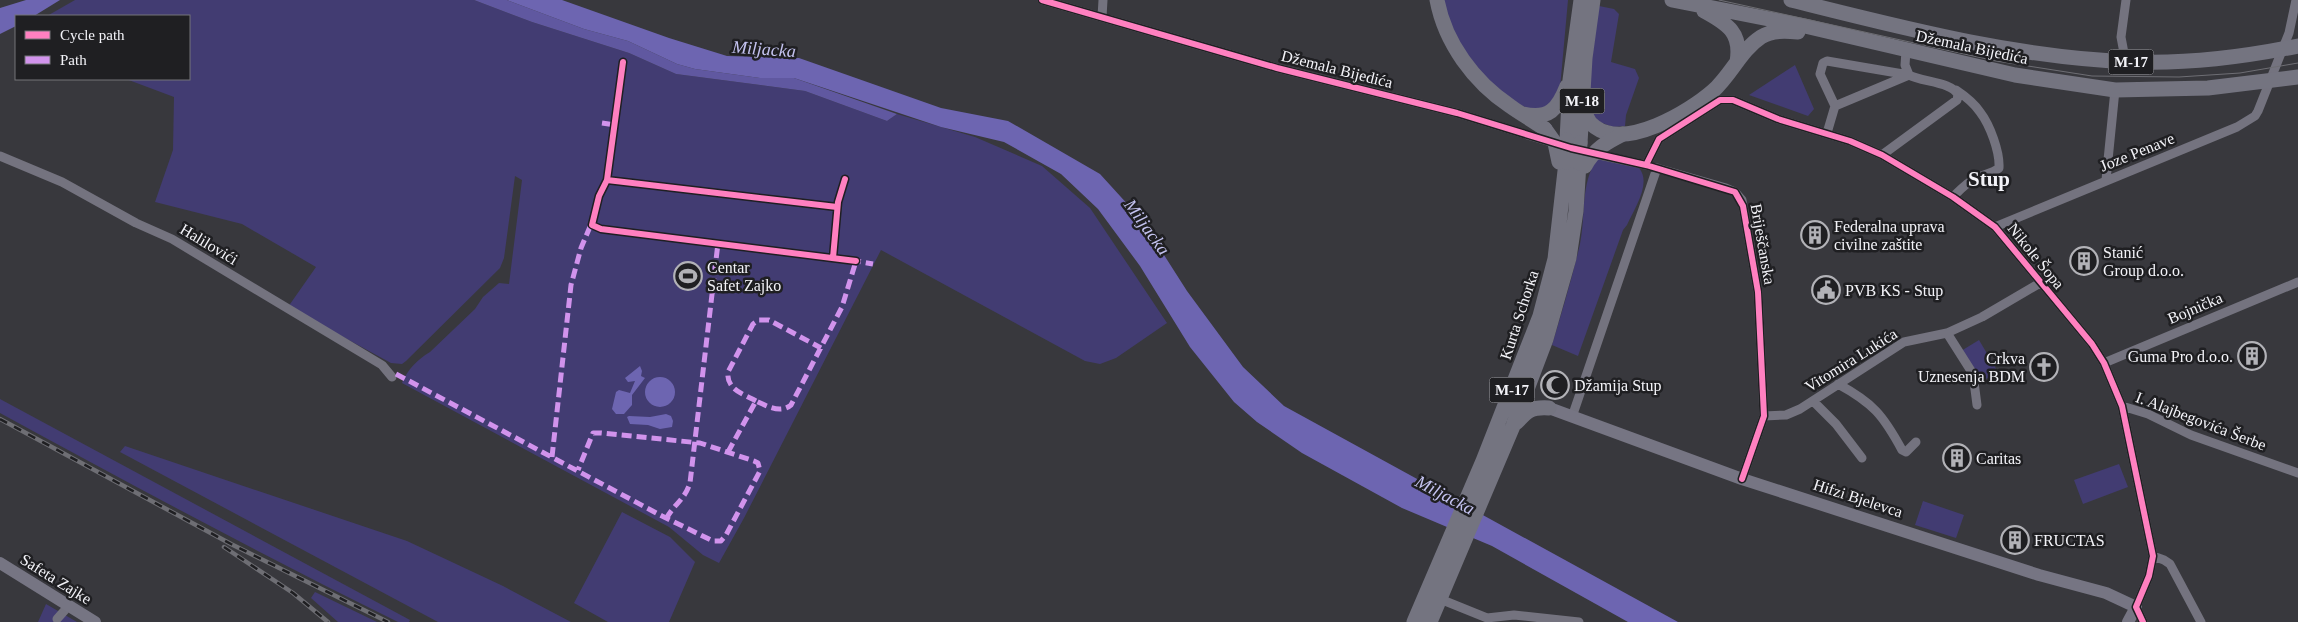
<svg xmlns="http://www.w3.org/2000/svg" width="2298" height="622" font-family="'Times New Roman',serif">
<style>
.green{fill:#423c72}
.forest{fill:#6058a0}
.water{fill:#6d65b1}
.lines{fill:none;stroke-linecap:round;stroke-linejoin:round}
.minor{stroke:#74737f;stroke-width:9}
.secondary{stroke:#767583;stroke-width:12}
.primary{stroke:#747480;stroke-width:15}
.tram{stroke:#6e6e74;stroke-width:1}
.rail-casing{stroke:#6e6e74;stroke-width:4.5}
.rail{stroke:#1f1f22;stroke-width:2.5;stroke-dasharray:8;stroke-linecap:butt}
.primary-bridge{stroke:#747480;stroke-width:15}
.quiet{stroke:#d193ec;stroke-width:5;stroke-dasharray:10 5;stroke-linecap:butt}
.cycleway-casing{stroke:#1f1f22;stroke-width:9}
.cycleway{stroke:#ff80c0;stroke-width:6}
.labels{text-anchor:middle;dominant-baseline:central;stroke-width:5;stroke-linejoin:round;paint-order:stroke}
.shield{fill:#1f1f22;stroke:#b3b3b8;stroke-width:1}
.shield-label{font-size:15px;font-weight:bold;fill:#f3f3f8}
.street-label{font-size:16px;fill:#f3f3f8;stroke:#1f1f22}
.poi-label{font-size:16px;fill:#f3f3f8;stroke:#1f1f22;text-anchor:start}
.water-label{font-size:18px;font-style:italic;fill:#c3c2ef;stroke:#1f1f22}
.district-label{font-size:21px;font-weight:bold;fill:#f3f3f8;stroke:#1f1f22}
</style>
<rect width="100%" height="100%" fill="#38383d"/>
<path class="green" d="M75,0H474L532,22L629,53L676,74L805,91L887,121L897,114L975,137L1042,166L1090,208L1167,323L1116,358L1100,364L1085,361L881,250L744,518L719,563L703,555L669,527L402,383C407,370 418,359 430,352L475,309L483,297L499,283L509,284L522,180L515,176L504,258L500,268L406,361L402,364L391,363L288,307L316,267L242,224L155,202L173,150L174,97L126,79H189V16H47Z
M1442,0H1568L1560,88L1547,108L1535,112L1496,93L1454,38Z
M1599,6L1614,9L1619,14L1611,62L1635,69L1639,78L1626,115L1625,126L1613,127L1597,121L1589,109L1588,87Z
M1795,65L1814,109L1808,116L1749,95Z
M1597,159L1639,168C1652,183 1634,209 1627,225L1623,230L1578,356L1552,345C1562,312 1572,278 1580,244C1586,216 1580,184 1597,159Z
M1979,340L1998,372L1979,383L1961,351Z
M0,399L410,620L409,622H398C264,556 132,485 0,413Z
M125,446L407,541L503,586L571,622H438L120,452Z
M2119,464L2128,487L2083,504L2074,480Z
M1923,501L1964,515L1956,538L1915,525Z
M622,512L670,537L695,562L669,622H608L574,603Z
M315,592L377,622H338L311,598Z
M46,604L77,622H38Z"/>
<path class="forest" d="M474,0H507L584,29L628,41L677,64L695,69L760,78H794L897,114L887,121L805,91L676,74L629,53L532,22Z"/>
<path class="water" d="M26,0H60L34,16H16V26L0,34V8Z
M507,0H562L669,38L727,56L799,58L941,108L1008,121L1100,174L1141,219L1187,291L1243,367L1284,406L1678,622H1628L1492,546L1402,508L1302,453L1257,422L1234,402L1190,347L1140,266L1098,209L1061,174L1004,142L941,127L794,78H760L695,69L677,64L628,41L584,29Z
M640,366L642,371L641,376L645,378L632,395V405L624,414H616L612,409L616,392L619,390L630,393L635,381L628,382L625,378Z
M645 392a15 15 0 1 1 30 0a15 15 0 1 1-30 0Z
M666,414L671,416L673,421L672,427L660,429L648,425L630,424L627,417L629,416L650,417Z"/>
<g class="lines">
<path class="minor" d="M1042,0L1277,68L1457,113L1554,143
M2126,0L2121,37L2124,53L2134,62
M1102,17L1103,0
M1835,106L1909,75
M1827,133L1835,106L1820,74L1823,63L1827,61L1909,75
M1590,153L1646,165L1726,188L1735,192L1742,200L1758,292L1764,416L1742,479
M1882,155L1957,100L1958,95C1953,82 1922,82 1909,75L1905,65L1906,51
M0,156L62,182L136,223L172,239L382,365L392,377
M1646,165L1659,139L1720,100H1733L1778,119L1850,141L1882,155L1953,197L1995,227L2092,344L2104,363L2122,406L2153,556L2149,576L2136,607L2143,622
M2106,180L2115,90
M1953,197C1960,190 1967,182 1976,178C1984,174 1992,174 1999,168C2000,152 1990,125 1980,112C1974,103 1965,96 1956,90
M1995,227L2237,127L2255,116L2258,111L2289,33L2296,0
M1947,333L1973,374L1977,405
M2104,363L2298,282
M1838,384C1873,403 1883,415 1902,450L1906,452L1916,442
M1814,402L1836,424L1862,458
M2122,406L2148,414L2191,435L2298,473
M1764,416L1786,415L1800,409L1904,342L1947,333L1982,317L2040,283
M1572,417L1657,168
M2153,556L2164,560L2170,564L2201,622
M1440,599L1487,618L1514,615L1579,622
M57,619L65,610"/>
<path class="secondary" d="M1549,408L1742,479L2039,575L2106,593L2136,607L2128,622
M0,563L95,622"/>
<path class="primary" d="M1437,0C1445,43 1474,82 1510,106C1521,114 1534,121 1545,129
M1672,0L1805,26L2015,75L2115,90L2208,88L2298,77
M1791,0C1903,28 2017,58 2133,62C2188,64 2244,57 2298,46
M1704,11C1728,24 1742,33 1737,62
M1582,101C1584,110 1586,121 1595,127C1626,150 1689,112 1713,91C1731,75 1741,50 1761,37C1772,30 1786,31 1798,32
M1523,114C1549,120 1558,109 1567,86
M1567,140L1570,80L1581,0
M1580,143L1585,58L1593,0
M1516,423C1528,410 1531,407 1549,408
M1414,622L1483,461L1540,316L1555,259L1566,162
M1430,622L1513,426L1546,339L1569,258L1576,211L1579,163"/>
<path class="tram" d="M1719,0L1996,61L2092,76L2179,77L2240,73L2298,63"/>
<defs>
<path id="rail" d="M0,419L231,544L388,622
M224,547L293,593L328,622"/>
</defs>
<use href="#rail" class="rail-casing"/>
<use href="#rail" class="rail"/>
<path class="primary-bridge" d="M1545,129L1555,143L1559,162
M1566,162L1567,140
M1579,163L1580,143
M1585,166C1594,149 1607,142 1623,134"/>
<path class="quiet" d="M602,123L615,125
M851,260L873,264
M396,374L662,516L713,541H721L726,535L760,471L758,463L754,461L700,443L601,433H593L578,470
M756,401C743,394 726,389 728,372L753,324L759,320H769L821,348
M728,452L756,401C767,406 780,414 791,405L842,307L856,261
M552,457L571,285L581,248L592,222
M666,519C674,504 684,501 690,483L718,243"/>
<defs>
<path id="cycleway" d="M1042,0L1277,68L1457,113L1571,148L1646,165L1735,192L1743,206L1758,292L1764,416L1742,479
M623,62L607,180L599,196L592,225L601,229L856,261
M1646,165L1659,139L1720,100H1733L1778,119L1850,141L1882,155L1953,197L1995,227L2092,344L2104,363L2122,406L2153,556L2149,576L2136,607L2143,622
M607,180L837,207
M833,258L838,202L845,179"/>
</defs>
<use href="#cycleway" class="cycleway-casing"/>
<use href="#cycleway" class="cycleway"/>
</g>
<defs>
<symbol id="building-ring" viewBox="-11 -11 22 22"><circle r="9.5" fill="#1f1f22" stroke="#b2b2b7" stroke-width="1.5"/><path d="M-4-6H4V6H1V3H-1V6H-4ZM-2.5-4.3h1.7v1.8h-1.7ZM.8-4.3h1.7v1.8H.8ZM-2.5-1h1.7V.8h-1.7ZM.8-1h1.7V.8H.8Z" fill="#b2b2b7"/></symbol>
<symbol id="stadium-ring" viewBox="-11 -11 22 22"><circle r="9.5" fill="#1f1f22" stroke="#b2b2b7" stroke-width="1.5"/><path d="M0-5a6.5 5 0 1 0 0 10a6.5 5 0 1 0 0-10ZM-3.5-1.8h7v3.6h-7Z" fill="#b2b2b7"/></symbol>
<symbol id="civic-ring" viewBox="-11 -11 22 22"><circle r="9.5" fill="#1f1f22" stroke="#b2b2b7" stroke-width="1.5"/><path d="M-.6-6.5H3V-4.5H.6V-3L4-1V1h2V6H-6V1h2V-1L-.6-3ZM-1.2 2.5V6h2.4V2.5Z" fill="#b2b2b7"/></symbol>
<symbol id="church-ring" viewBox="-11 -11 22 22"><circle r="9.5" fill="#1f1f22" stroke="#b2b2b7" stroke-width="1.5"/><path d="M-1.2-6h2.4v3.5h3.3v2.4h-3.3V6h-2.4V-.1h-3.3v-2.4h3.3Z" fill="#b2b2b7"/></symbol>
<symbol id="mosque-ring" viewBox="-11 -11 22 22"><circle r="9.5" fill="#1f1f22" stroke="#b2b2b7" stroke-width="1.5"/><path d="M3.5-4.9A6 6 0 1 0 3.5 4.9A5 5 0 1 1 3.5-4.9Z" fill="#b2b2b7"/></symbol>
</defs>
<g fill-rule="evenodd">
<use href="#building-ring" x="1799" y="219" width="32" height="32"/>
<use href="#building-ring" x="2068" y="245" width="32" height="32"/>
<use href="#stadium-ring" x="672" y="260" width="32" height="32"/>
<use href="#civic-ring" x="1810" y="274" width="32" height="32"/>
<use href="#building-ring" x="2236" y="340" width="32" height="32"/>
<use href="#church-ring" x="2028" y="351" width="32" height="32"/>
<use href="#mosque-ring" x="1539" y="369" width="32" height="32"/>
<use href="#building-ring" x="1941" y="442" width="32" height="32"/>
<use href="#building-ring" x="1999" y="524" width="32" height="32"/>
</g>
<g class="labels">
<g class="shield">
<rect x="2108.5" y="49.5" width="45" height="25" rx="4"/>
<rect x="1559.5" y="88.5" width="45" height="25" rx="4"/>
<rect x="1489.5" y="377.5" width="45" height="25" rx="4"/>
</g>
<g class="shield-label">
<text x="2131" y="62">M-17</text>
<text x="1582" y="101">M-18</text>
<text x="1512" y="390">M-17</text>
</g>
<g class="street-label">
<text transform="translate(1972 47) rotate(12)">Džemala Bijedića</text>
<text transform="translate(1337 69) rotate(14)">Džemala Bijedića</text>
<text transform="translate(2137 152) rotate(-22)">Joze Penave</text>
<text transform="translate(209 244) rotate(31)">Halilovići</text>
<text transform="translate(1763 244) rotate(80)">Briješčanska</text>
<text transform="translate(2036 256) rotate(51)">Nikole Šopa</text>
<text transform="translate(2195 308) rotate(-23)">Bojnička</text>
<text transform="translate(1519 315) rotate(-72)">Kurta Schorka</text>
<text transform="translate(1851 360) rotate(-32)">Vitomira Lukića</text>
<text transform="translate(2201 421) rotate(21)">I. Alajbegovića Šerbe</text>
<text transform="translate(1858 498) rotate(18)">Hifzi Bjelevca</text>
<text transform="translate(56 579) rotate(32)">Safeta Zajke</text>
</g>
<g class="poi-label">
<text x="1834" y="226">Federalna uprava<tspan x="1834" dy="18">civilne zaštite</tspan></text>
<text x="2103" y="252">Stanić<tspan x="2103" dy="18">Group d.o.o.</tspan></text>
<text x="707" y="267">Centar<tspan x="707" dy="18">Safet Zajko</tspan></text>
<text x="1845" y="290">PVB KS - Stup</text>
<text x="2233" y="356" text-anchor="end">Guma Pro d.o.o.</text>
<text x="2025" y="358" text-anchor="end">Crkva<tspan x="2025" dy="18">Uznesenja BDM</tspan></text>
<text x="1574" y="385">Džamija Stup</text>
<text x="1976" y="458">Caritas</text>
<text x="2034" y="540">FRUCTAS</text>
</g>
<g class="water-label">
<text transform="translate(764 49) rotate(4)">Miljacka</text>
<text transform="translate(1147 227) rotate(54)">Miljacka</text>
<text transform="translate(1445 495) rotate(28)">Miljacka</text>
</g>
<g class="district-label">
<text x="1989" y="179">Stup</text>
</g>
</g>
<rect x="15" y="15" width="175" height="65" fill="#1f1f22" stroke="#747478"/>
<rect x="25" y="31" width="25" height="8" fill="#ff80c0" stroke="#747478"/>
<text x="60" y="40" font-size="15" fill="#f3f3f8">Cycle path</text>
<rect x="25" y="56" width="25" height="8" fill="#d193ec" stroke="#747478"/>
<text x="60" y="65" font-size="15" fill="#f3f3f8">Path</text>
</svg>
